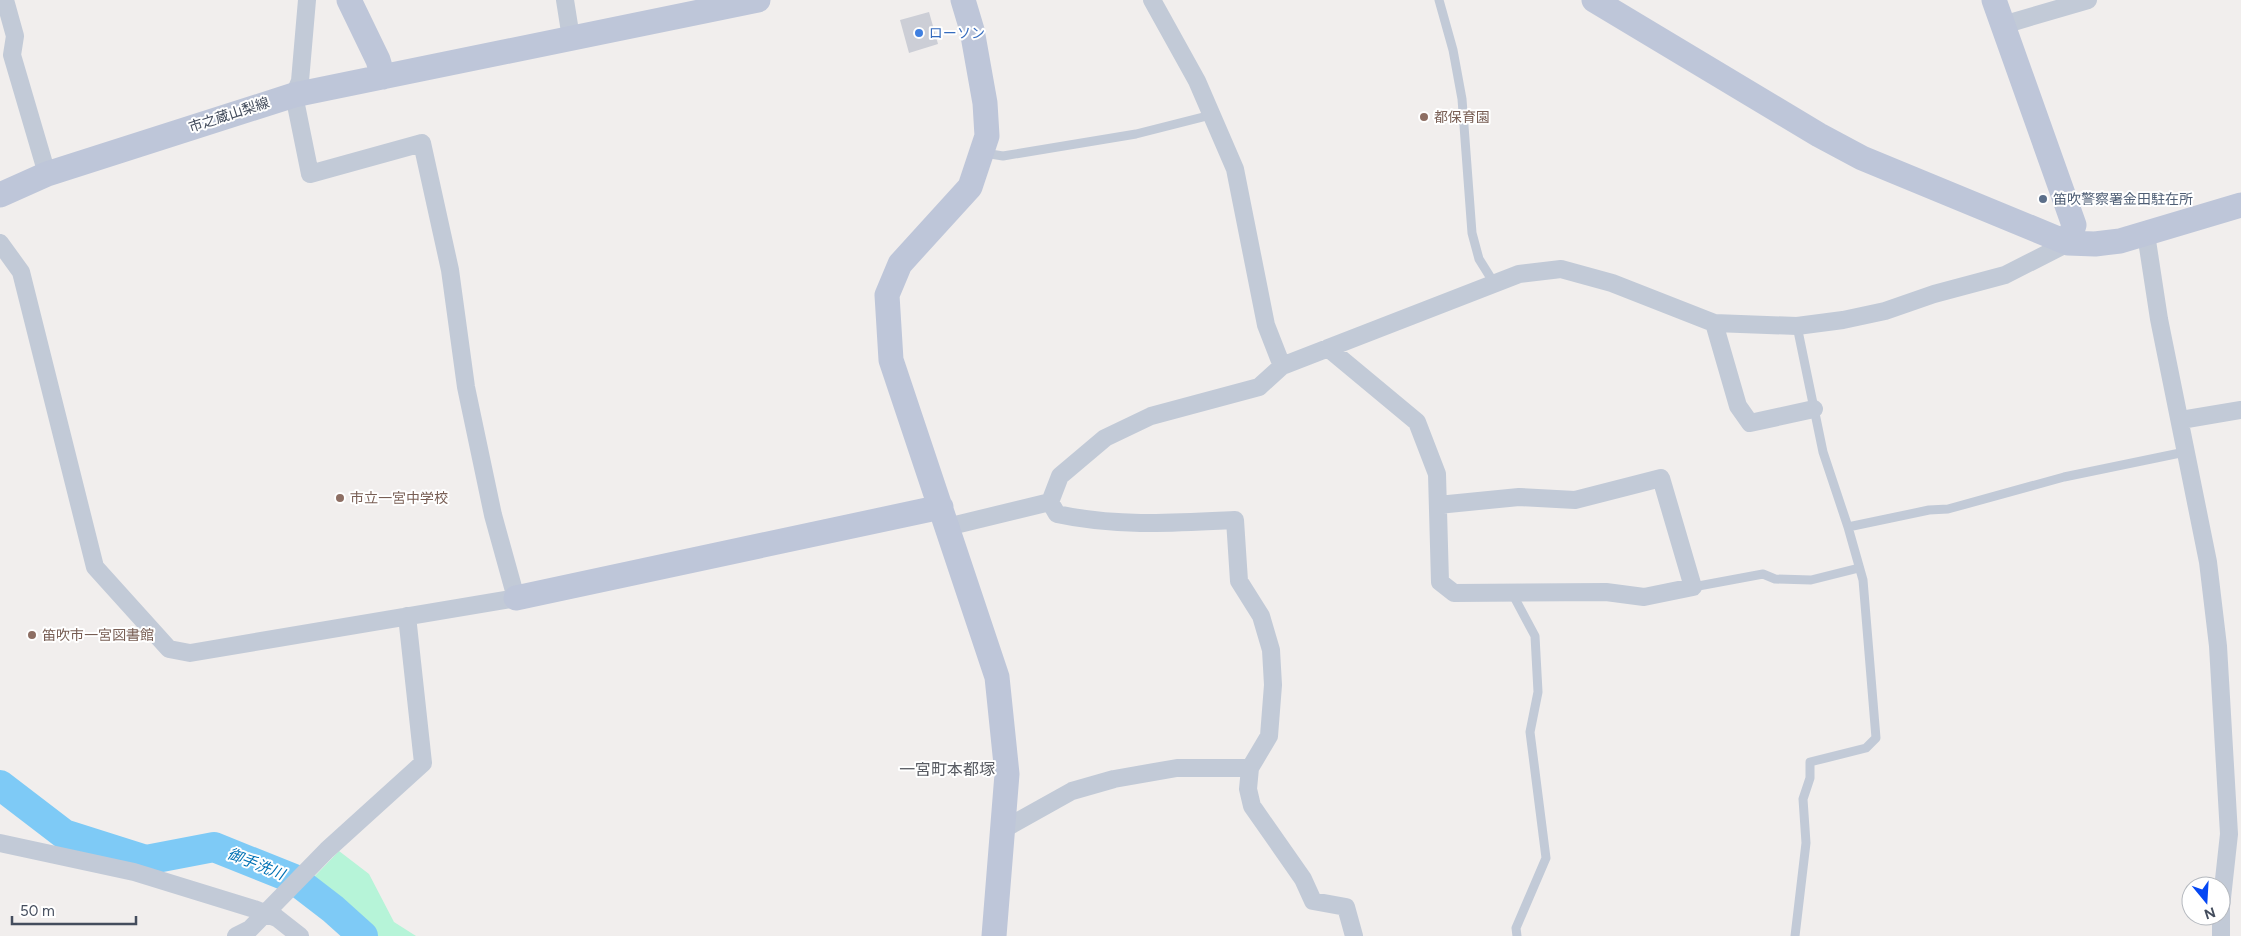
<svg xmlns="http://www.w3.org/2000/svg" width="2241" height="936" font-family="Figtree,'Noto Sans JP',sans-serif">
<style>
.green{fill:#b6f4d8}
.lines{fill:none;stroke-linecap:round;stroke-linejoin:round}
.river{stroke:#7ecaf6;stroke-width:30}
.building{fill:#ccced6}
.lane{stroke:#c2cad7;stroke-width:9}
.street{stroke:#c2cad7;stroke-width:18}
.secondary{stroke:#bec6d9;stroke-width:25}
.shop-dot{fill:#3f7fe0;stroke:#fff;stroke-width:2}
.education-dot{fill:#8d6e63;stroke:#fff;stroke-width:2}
.service-dot{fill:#5c6f8a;stroke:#fff;stroke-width:2}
.labels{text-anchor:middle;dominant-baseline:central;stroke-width:4;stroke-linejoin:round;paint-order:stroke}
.shop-label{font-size:14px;fill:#366cbe;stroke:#fff;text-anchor:start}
.street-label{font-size:14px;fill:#444d5d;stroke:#fff}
.education-label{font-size:14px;fill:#785e54;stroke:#fff;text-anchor:start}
.service-label{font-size:14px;fill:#4e5e75;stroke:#fff;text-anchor:start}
.water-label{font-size:15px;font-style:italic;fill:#0071b4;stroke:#fff}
.quarter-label{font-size:16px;fill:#595c63;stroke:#fff}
</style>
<rect width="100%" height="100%" fill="#f1eeed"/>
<path class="green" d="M339,851L369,874L394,922L416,936H374L323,891L314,877Z"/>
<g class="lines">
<path class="river" d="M0,785L64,834L146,860L214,847L294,879L333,909L363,936"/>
</g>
<path class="building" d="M929,12L938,44L909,53L900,20Z"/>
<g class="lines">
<path class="lane" d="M1439,0L1453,50L1462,99L1472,233L1479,259L1494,283
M984,153L1003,156L1136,134L1211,115
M1848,527L1929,510L1948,509L2064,477L2185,452
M1693,587L1763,574L1775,579L1811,580L1859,568
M1512,593L1535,636L1538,692L1530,732L1546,858L1516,928L1517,936
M1795,936L1806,843L1803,799L1810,778V762L1866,748L1876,738L1863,580L1848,527L1823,452L1797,326"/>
<path class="street" d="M5,0L15,36L12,55L47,174
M565,0L571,38
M1152,0L1197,81L1235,169L1266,325L1282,366
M2003,25L2088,0
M2146,234L2159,319L2208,562L2218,646L2229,834L2221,907V936
M0,243L21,272L95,567L169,649L190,653L516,598L493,515L466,387L450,270L422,143L310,174L294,95L300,81L307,0
M1714,323L1738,406L1750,423L1814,409
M1328,348L1417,422L1437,474L1440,582L1454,593L1606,592L1644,597L1693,587L1661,478L1575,500L1519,497L1438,505
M2181,420L2241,410
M1050,502L1060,476L1105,438L1151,416L1259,387L1282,366L1519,274L1561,269L1612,283L1714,323L1797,326L1843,320L1885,311L1934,294L2005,275L2068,243
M1050,502L1057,514C1116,527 1175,523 1235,520L1239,581L1261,616L1271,650L1273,685L1269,736L1250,768L1248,789L1252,806L1303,879L1313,901L1346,907L1354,936
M947,527L1050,502
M1004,829L1072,791L1114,779L1177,768H1250
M0,843L134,872L254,909L277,918L300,936
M236,936L250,929L327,850L423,763L407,616"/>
<path class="secondary" d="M349,0L378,60L383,77
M963,0L972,30L985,103L987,136L970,187L900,264L887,295L891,360L997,677L1007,774L994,936
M1594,0L1819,135L1862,158L2068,243L2095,244L2120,241L2241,205
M1994,0L2074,225L2068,243
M0,195L47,174L294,95L758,0
M516,598L941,507"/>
</g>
<circle class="shop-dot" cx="919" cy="33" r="5"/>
<g class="education-dot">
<circle cx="1424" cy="117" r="5"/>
<circle cx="340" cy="498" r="5"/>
<circle cx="32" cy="635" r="5"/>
</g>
<circle class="service-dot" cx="2043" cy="199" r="5"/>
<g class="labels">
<g class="shop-label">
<text x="929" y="33">ローソン</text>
</g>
<g class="street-label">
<text transform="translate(229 115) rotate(-18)">市之蔵山梨線</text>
</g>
<g class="education-label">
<text x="1434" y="117">都保育園</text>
<text x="350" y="498">市立一宮中学校</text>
<text x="42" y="635">笛吹市一宮図書館</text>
</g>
<g class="service-label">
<text x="2053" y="199">笛吹警察署金田駐在所</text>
</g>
<g class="water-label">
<text transform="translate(256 864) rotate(22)">御手洗川</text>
</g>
<g class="quarter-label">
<text x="947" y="769">一宮町本都塚</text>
</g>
</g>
<g transform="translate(2206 901) rotate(162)"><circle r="24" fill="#ffffff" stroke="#b4b8be"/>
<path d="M0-4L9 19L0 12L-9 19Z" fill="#0547f3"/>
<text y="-8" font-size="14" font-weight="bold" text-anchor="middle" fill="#444d5d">N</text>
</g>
<path d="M12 916v8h124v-8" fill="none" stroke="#444d5d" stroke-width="2.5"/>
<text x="20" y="916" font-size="15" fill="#444d5d" stroke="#ffffff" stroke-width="4" paint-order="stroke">50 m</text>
</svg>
